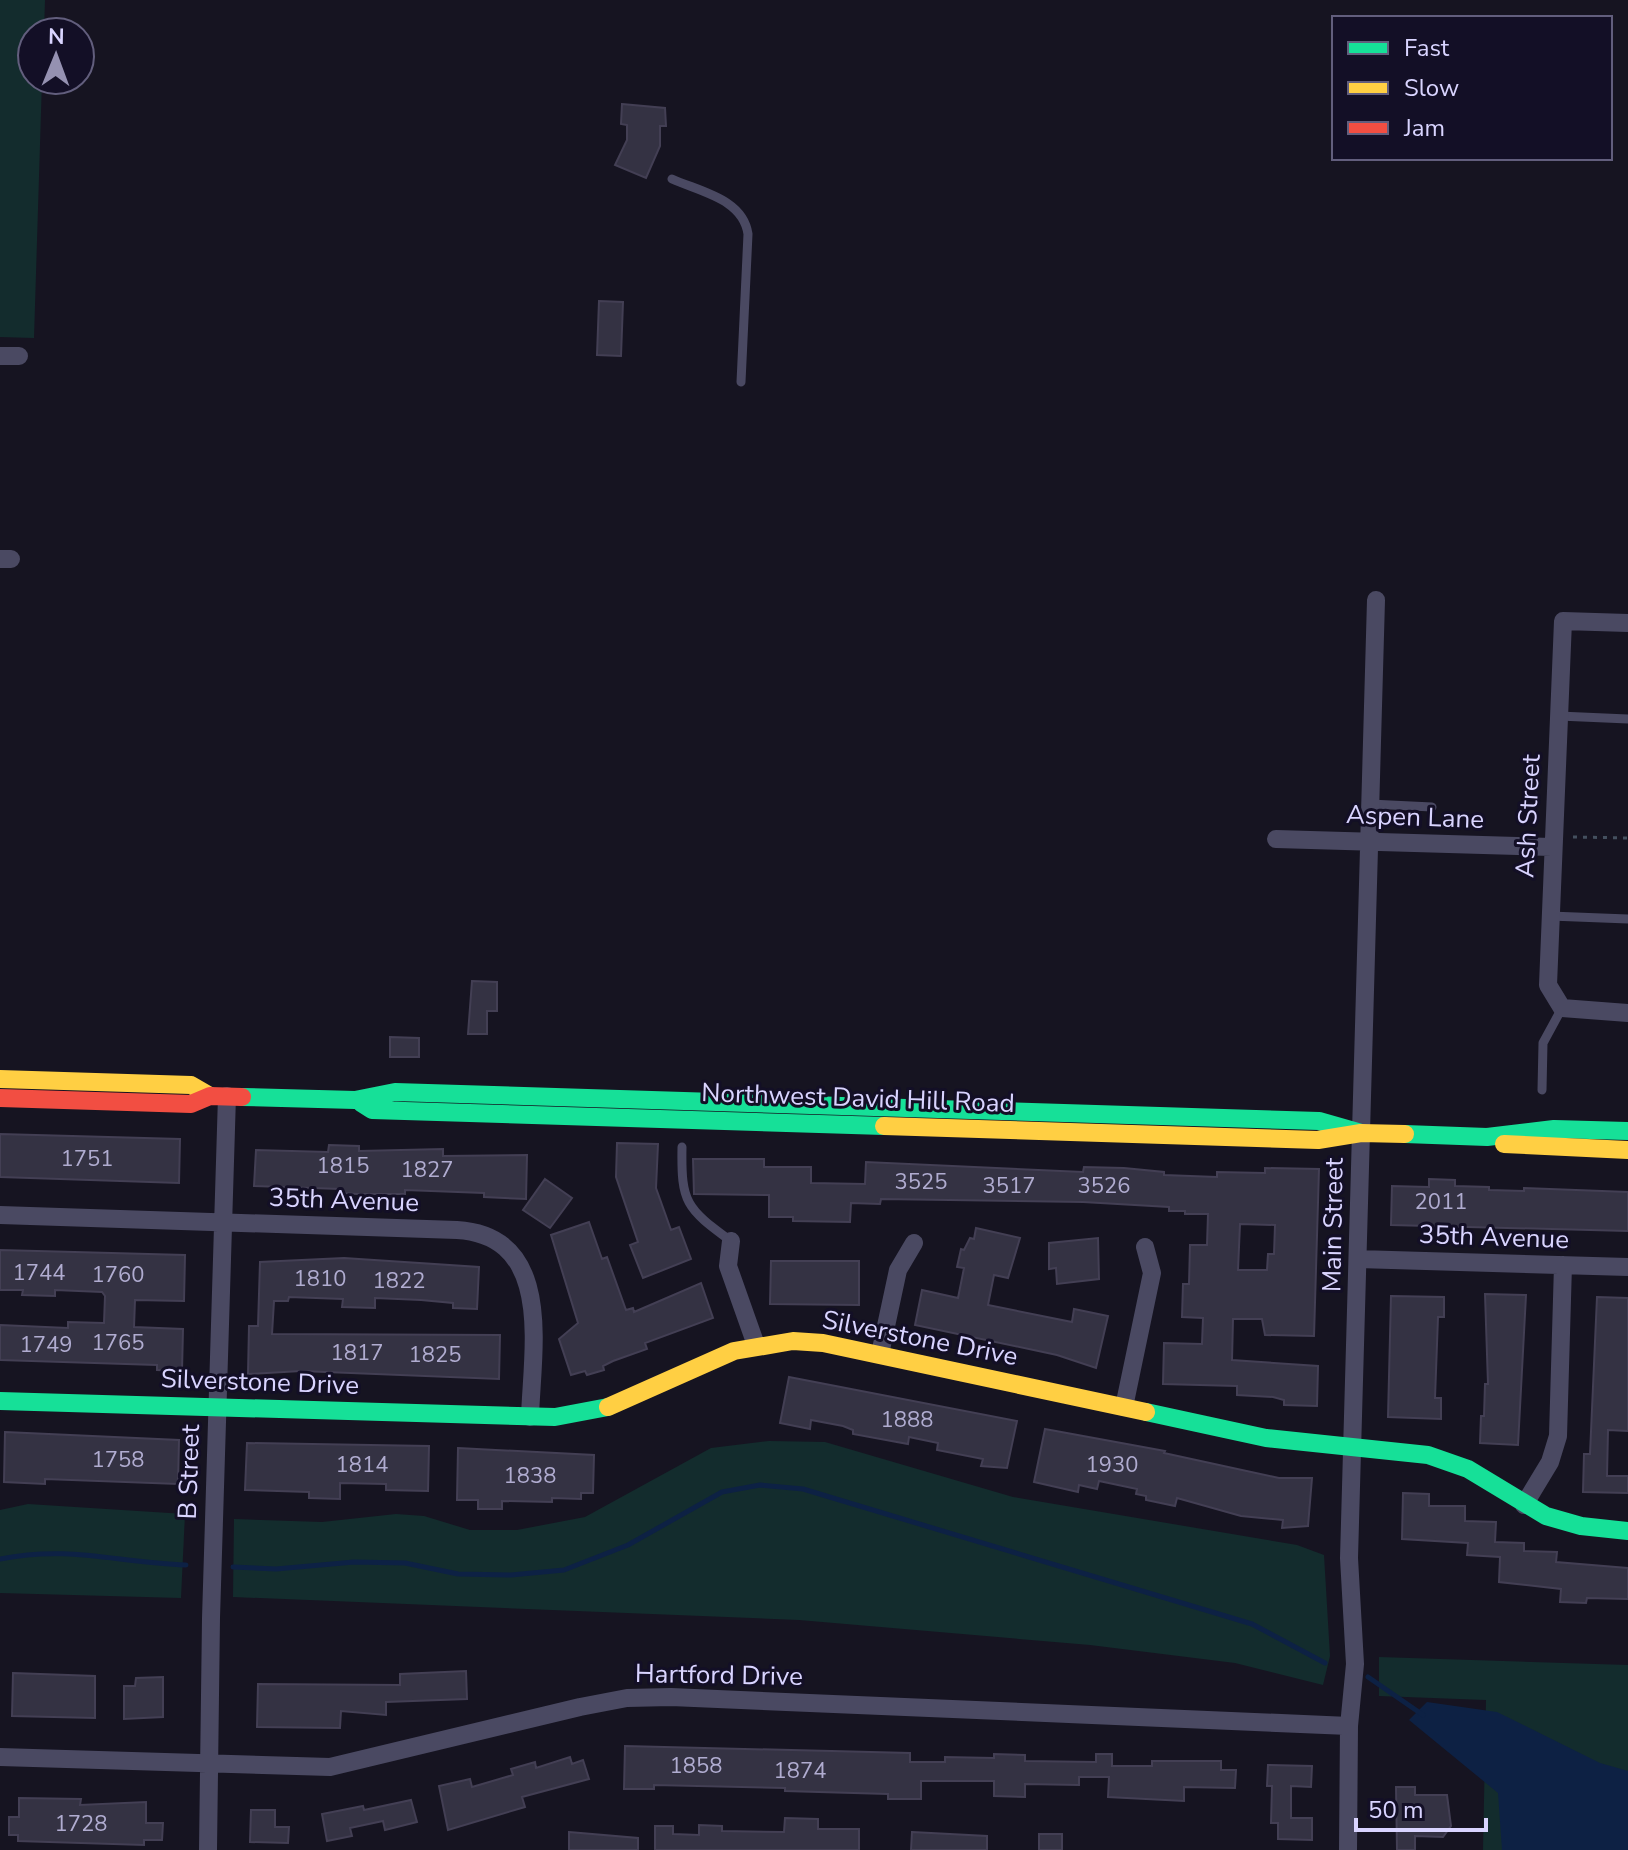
<svg xmlns="http://www.w3.org/2000/svg" width="1628" height="1850" font-family="'Nunito Sans',sans-serif">
<style>
.green{fill:#132c2d}
.water{fill:#0d2144}
.lines{fill:none;stroke-linecap:round;stroke-linejoin:round}
.stream{stroke:#0d2144;stroke-width:5}
.building{fill:#343243;stroke:#433f54;stroke-width:2;fill-rule:evenodd}
.path{stroke:#44505f;stroke-width:3;stroke-dasharray:4 6;stroke-linecap:butt}
.lane{stroke:#4a4962;stroke-width:9}
.street{stroke:#4a4962;stroke-width:18}
.fast{stroke:#16e098;stroke-width:18}
.slow{stroke:#ffcf43;stroke-width:18}
.jam{stroke:#f24e42;stroke-width:18}
.labels{text-anchor:middle;dominant-baseline:central;stroke-width:6;stroke-linejoin:round;paint-order:stroke}
.number-label{font-size:22px;fill:#b0acd0}
.street-label{font-size:26px;fill:#d9d4ff;stroke:#130f26}
</style>
<rect width="100%" height="100%" fill="#161421"/>
<path class="green" d="M0,0H45L44,32H32V80H42L34,338L0,337Z
M769,1441L825,1442L1013,1497L1297,1545L1324,1555L1330,1656L1323,1685L1235,1663L1090,1645L799,1620L233,1597L234,1519L322,1522L396,1514L424,1516L470,1530H517L585,1517L711,1448Z
M28,1504L185,1514L181,1598L0,1593V1510Z
M1379,1657L1628,1665V1850H1483L1486,1700L1379,1696Z"/>
<path class="water" d="M1427,1702L1497,1712L1600,1763L1628,1771V1850H1502L1498,1793L1409,1720Z"/>
<g class="lines">
<path class="stream" d="M0,1559C71,1545 117,1563 186,1565
M233,1567L276,1569L354,1562L405,1563L458,1574L511,1575L564,1570L628,1545L722,1492L760,1485L803,1489L1252,1624L1325,1663
M1368,1677L1423,1715"/>
</g>
<path class="building" d="M622,104L665,108L666,126H660V146L646,178L615,165L627,140V125L621,124Z
M599,301L623,302L621,356L597,355Z
M472,981L497,982V1011H487V1034H468Z
M390,1037L419,1038V1057H390Z
M0,1134L180,1139L179,1183L0,1177Z
M617,1143L658,1144L656,1188L671,1230L679,1227L691,1259L643,1278L630,1245L638,1242L616,1177Z
M329,1145L359,1146V1151L443,1149V1156L527,1155L526,1199L484,1197V1193L405,1190V1194H358L340,1193V1189L254,1186L256,1150L328,1152Z
M693,1159H764V1167H811V1183L865,1184L866,1162L1083,1172L1084,1167L1124,1168L1164,1172V1175L1217,1177V1172L1265,1173V1168L1319,1169L1314,1336L1265,1335L1262,1319H1233L1232,1360L1318,1366L1317,1406L1284,1405V1400L1273,1397L1237,1395V1386L1163,1384L1164,1343L1202,1344L1203,1318L1182,1317L1183,1284H1189L1190,1245H1207L1208,1214H1185V1211H1169V1207L1083,1202L881,1199L880,1204L851,1203L850,1222L793,1221V1217H769V1195L694,1194ZM1240,1224L1275,1225L1274,1254H1268L1267,1270H1238Z
M545,1179L572,1198L550,1228L523,1210Z
M1429,1179L1455,1180V1186L1489,1187V1190L1524,1191V1188L1628,1192V1231L1391,1225L1392,1186L1429,1187Z
M589,1222L602,1259L607,1257L626,1310L633,1308L634,1312L701,1283L713,1318L645,1343L647,1349L613,1361L603,1366L604,1370L587,1375L585,1371L571,1375L559,1339L578,1323L551,1235Z
M976,1228L1020,1238L1008,1278L994,1275L988,1305L1072,1322L1074,1309L1108,1316L1096,1368L1057,1355L915,1325L922,1290L958,1298L964,1268L957,1267L961,1249L964,1250L970,1238L974,1239Z
M1098,1238L1099,1279L1057,1284L1056,1268L1049,1269V1243Z
M0,1250L185,1255L184,1301L135,1300L134,1327L183,1329L182,1371L157,1370V1365L0,1360V1325L68,1328V1322L104,1323L105,1296L102,1292L55,1290V1296L22,1295L23,1290H0Z
M344,1258L479,1267L477,1309L453,1308V1303L421,1300L375,1298V1308L342,1307L343,1299L289,1297L288,1301H274L272,1334L500,1335L499,1379L301,1371L248,1374L249,1326H258L260,1262Z
M771,1261H859V1305L770,1304Z
M1485,1294L1526,1295L1518,1445L1480,1443L1481,1416H1484L1485,1384H1488Z
M1391,1296L1444,1297V1317H1438L1435,1398H1441V1419L1388,1417Z
M1597,1297L1628,1298V1431L1608,1430L1607,1476H1628V1493L1583,1492L1584,1454H1590Z
M789,1377L1017,1421L1007,1468L981,1466L983,1459L937,1450L938,1443L909,1437L908,1444L853,1434V1430L843,1426L811,1420L810,1429L780,1423Z
M1045,1429L1165,1451L1164,1453L1279,1478H1312L1308,1526L1282,1528L1283,1520L1241,1516L1177,1498L1175,1506L1146,1500V1496L1136,1494L1137,1489L1099,1481L1097,1489L1079,1485L1078,1492L1034,1482Z
M5,1432L179,1440L178,1484L45,1479V1484L4,1482Z
M247,1443L429,1446L428,1491L386,1490V1484L340,1483V1499L309,1498V1492L245,1490Z
M458,1448L594,1455L593,1493H581V1499L552,1498V1502L502,1501V1509H478V1500H457Z
M1403,1493L1429,1494V1506H1465V1521L1496,1522L1495,1542L1524,1543V1551L1557,1552L1556,1562L1628,1568V1599L1587,1598L1586,1603L1560,1602L1561,1589L1499,1582L1500,1557L1467,1555L1468,1543L1402,1539Z
M466,1671L467,1699L386,1702V1715L341,1711L340,1728L257,1727L258,1684L400,1685V1674Z
M13,1673L95,1676V1718L12,1716Z
M163,1677V1717L124,1719V1686H135L136,1678Z
M625,1746L910,1753V1762H945V1757L994,1758V1754L1025,1755V1761L1096,1762V1754H1112V1766H1152V1761H1221V1770H1236L1235,1788L1184,1787V1801L1108,1797L1109,1777H1079V1785L1025,1784V1797L994,1796V1781H921V1799H888V1794L785,1791V1788L654,1785V1789H624Z
M570,1757L572,1764L583,1760L589,1779L522,1797L525,1807L448,1830L439,1786L470,1779L472,1787L513,1775L511,1769L535,1762L536,1768Z
M1268,1765L1312,1766L1311,1787L1291,1786V1818H1312V1840L1278,1839V1823H1271L1272,1786H1267Z
M1396,1787H1415V1795H1447L1451,1826L1443,1837L1415,1836V1850H1397Z
M19,1798L81,1799L80,1805L146,1802V1823H163L162,1840H144V1845L18,1841V1835H9V1817H19Z
M411,1800L417,1822L385,1830L383,1821L350,1828L352,1836L327,1841L322,1814L363,1806L364,1810Z
M251,1810H275V1827H289L288,1843L250,1842Z
M785,1818L818,1819V1829H859V1850H655V1826H673V1834L699,1835V1825L722,1826V1831L784,1832Z
M569,1832L638,1838V1850H569Z
M912,1832L987,1836V1850H911Z
M1039,1834H1062V1850H1039Z"/>
<g class="lines">
<path class="path" d="M1573,837L1628,838"/>
<path class="lane" d="M672,179C701,192 743,199 748,234L741,382
M1559,716L1628,719
M1370,804L1432,807
M1550,916L1628,919
M1542,1090L1543,1043L1562,1008
M682,1147C681,1203 686,1208 731,1241"/>
<path class="street" d="M0,356H19
M0,559H11
M1628,623L1563,621L1548,985L1562,1008L1628,1013
M1276,839L1552,847
M0,1215L457,1230C555,1236 532,1350 530,1417
M731,1241L728,1266L756,1345
M1358,1259L1628,1267
M880,1354L898,1270L914,1243
M1124,1407L1152,1273L1145,1247
M1524,1505L1550,1462L1558,1436L1563,1265
M0,1757L330,1767L580,1707L627,1698L671,1697L1349,1726
M208,1850L211,1618L227,1096
M1348,1850L1349,1726L1355,1664L1349,1558L1376,600"/>
<path class="fast" d="M242,1097L355,1100L395,1092L1319,1121L1361,1133
M361,1103L372,1110L884,1126
M1405,1134L1487,1137L1554,1129L1628,1131
M0,1401L555,1417L608,1407
M1146,1412L1266,1438L1428,1455L1468,1469L1546,1516L1581,1526L1628,1531"/>
<path class="slow" d="M0,1079L191,1085L210,1096
M884,1126L1318,1140L1361,1133L1405,1134
M1504,1144L1628,1150
M608,1407L734,1351L793,1341L823,1343L1146,1412"/>
<path class="jam" d="M0,1098L191,1104L210,1096L242,1097"/>
</g>
<g class="labels">
<g class="number-label">
<text x="87" y="1159">1751</text>
<text x="343" y="1166">1815</text>
<text x="427" y="1170">1827</text>
<text x="921" y="1182">3525</text>
<text x="1009" y="1186">3517</text>
<text x="1104" y="1186">3526</text>
<text x="1441" y="1202">2011</text>
<text x="39" y="1273">1744</text>
<text x="118" y="1275">1760</text>
<text x="320" y="1279">1810</text>
<text x="399" y="1281">1822</text>
<text x="118" y="1343">1765</text>
<text x="46" y="1345">1749</text>
<text x="357" y="1353">1817</text>
<text x="435" y="1355">1825</text>
<text x="907" y="1420">1888</text>
<text x="118" y="1460">1758</text>
<text x="362" y="1465">1814</text>
<text x="1112" y="1465">1930</text>
<text x="530" y="1476">1838</text>
<text x="696" y="1766">1858</text>
<text x="800" y="1771">1874</text>
<text x="81" y="1824">1728</text>
</g>
<g class="street-label">
<text transform="translate(1528 816) rotate(-87)">Ash Street</text>
<text transform="translate(1415 817) rotate(2)">Aspen Lane</text>
<text transform="translate(858 1098) rotate(2)">Northwest David Hill Road</text>
<text transform="translate(344 1200) rotate(2)">35th Avenue</text>
<text transform="translate(1333 1225) rotate(-89)">Main Street</text>
<text transform="translate(1494 1237) rotate(2)">35th Avenue</text>
<text transform="translate(920 1338) rotate(11)">Silverstone Drive</text>
<text transform="translate(260 1382) rotate(2)">Silverstone Drive</text>
<text transform="translate(189 1472) rotate(-88)">B Street</text>
<text transform="translate(719 1675) rotate(1)">Hartford Drive</text>
</g>
</g>
<rect x="1332" y="16" width="280" height="144" fill="#130f26" stroke="#625e7d" stroke-width="2"/>
<rect x="1348" y="42" width="40" height="12" fill="#16e098" stroke="#625e7d" stroke-width="2"/>
<text x="1404" y="56" font-size="24" fill="#d9d4ff">Fast</text>
<rect x="1348" y="82" width="40" height="12" fill="#ffcf43" stroke="#625e7d" stroke-width="2"/>
<text x="1404" y="96" font-size="24" fill="#d9d4ff">Slow</text>
<rect x="1348" y="122" width="40" height="12" fill="#f24e42" stroke="#625e7d" stroke-width="2"/>
<text x="1404" y="136" font-size="24" fill="#d9d4ff">Jam</text>
<g transform="translate(56 56) rotate(1)"><circle r="38" fill="#130f26" stroke="#625e7d" stroke-width="2"/>
<path d="M0-6L14 30L0 20L-14 30Z" fill="#9591b1"/>
<text y="-12" font-size="22" font-weight="bold" text-anchor="middle" fill="#d9d4ff">N</text>
</g>
<path d="M1356 1818v12h130v-12" fill="none" stroke="#d9d4ff" stroke-width="4"/>
<text x="1368" y="1818" font-size="24" fill="#d9d4ff" stroke="#130f26" stroke-width="6" paint-order="stroke">50 m</text>
</svg>
